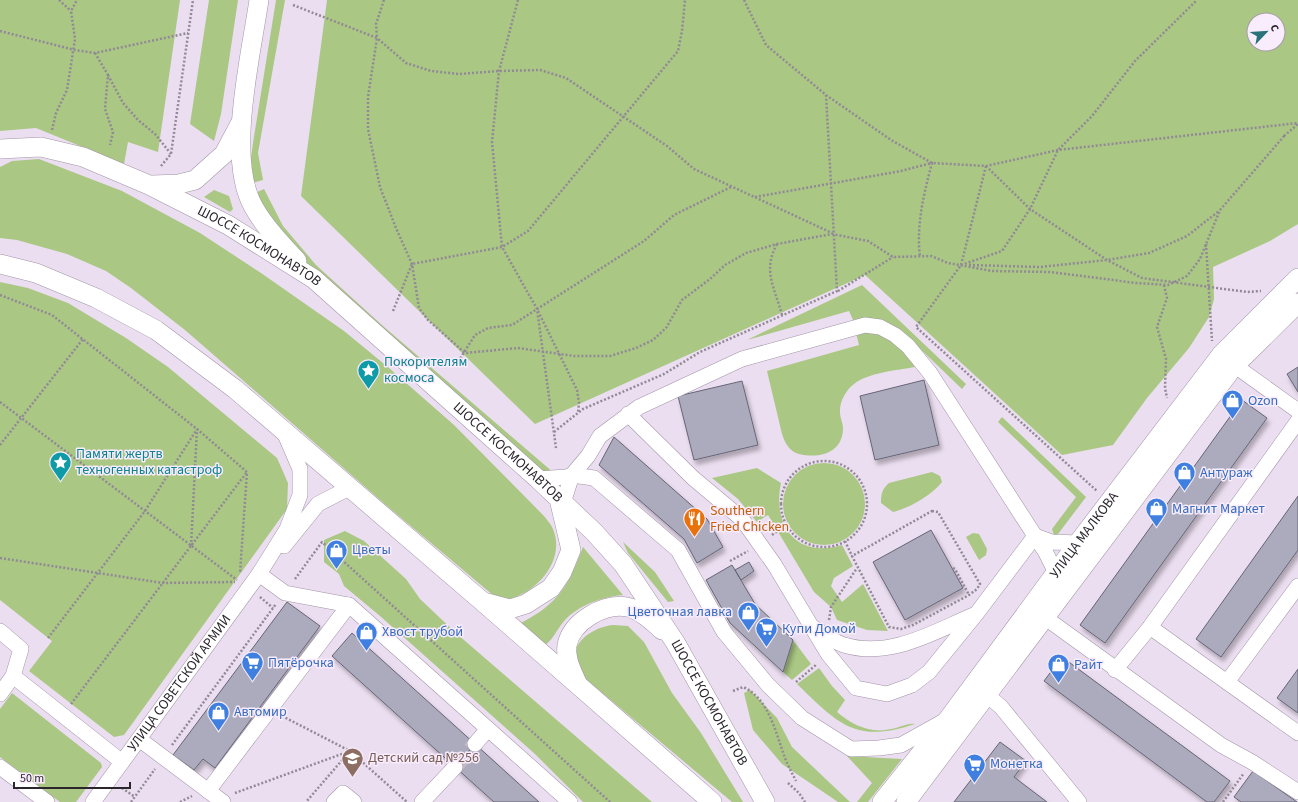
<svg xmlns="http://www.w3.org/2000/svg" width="1298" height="802" font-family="'Source Sans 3',sans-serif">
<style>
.green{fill:#aac784;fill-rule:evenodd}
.building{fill:#acabbe;stroke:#666576;filter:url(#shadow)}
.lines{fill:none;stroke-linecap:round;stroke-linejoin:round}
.minor-tunnel{stroke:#c4b9c9;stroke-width:15;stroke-dasharray:15 8;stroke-linecap:butt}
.minor-casing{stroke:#a195a6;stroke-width:16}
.major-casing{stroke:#a195a6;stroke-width:20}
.path{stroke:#928996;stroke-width:2.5;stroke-dasharray:2 2;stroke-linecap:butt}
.minor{stroke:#fff;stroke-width:15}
.major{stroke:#fff;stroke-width:19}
.labels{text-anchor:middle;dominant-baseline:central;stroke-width:3;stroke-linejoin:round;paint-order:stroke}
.street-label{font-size:14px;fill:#2a262c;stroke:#f8ecfd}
.culture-label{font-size:14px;fill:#0d838f;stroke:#f8ecfd;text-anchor:start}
.shop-label{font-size:14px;fill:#366cbe;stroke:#f8ecfd;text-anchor:start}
.food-label{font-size:14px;fill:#c56008;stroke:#f8ecfd;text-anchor:start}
.education-label{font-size:14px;fill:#785e54;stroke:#f8ecfd;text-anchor:start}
</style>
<defs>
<filter id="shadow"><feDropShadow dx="2.5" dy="4.5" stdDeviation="2" flood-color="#0004"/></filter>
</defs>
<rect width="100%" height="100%" fill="#ebdef0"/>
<path class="green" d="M0,0H180L158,152L128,142L124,164L36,128L0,131Z
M209,0H238L221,114L214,141L190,124Z
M276,0H285L258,153L263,180L252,183L249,173L253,143Z
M327,0H1298V224L1270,241L1213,267L1214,299L1209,317L1189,348L1147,398L1113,445L1062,455L865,275L535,424L301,196ZM1254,20H1278V44H1254Z
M39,159L122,191L200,233L261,273L344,331L389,368L454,425L544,516C547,520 551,524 553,529C567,563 532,598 500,601L387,506L185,330L131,288L106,271L67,254L17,240L0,238V167L12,161Z
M264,189L283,226L316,265L383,326L554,473L550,477L304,263L253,194Z
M214,190L229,196L233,209L230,212L204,197Z
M0,282L28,288L68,303L126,338L168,367L277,458L288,483L287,509L124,735L114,737L29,671L52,641L0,600Z
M862,285L966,384L962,389L909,338L865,318L853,320L849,311L747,340Z
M867,331C890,334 904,348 915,367C898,370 867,373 854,384C846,390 839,402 840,413C840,418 843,423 843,428C843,453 819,459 799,454C789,451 785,443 782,434L767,371L859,345L856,333Z
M1002,417L1086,497L1055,538L1052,529L1076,497L998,422Z
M783 504a41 41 0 1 1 82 0a41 41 0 1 1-82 0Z
M757,468L781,483C772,526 797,559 842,545L853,566L834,578L831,586L842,602L863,584L888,631L867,630L837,620L831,607L814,592L768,515L757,522L738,499L712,478Z
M932,472L940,476L942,482C931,496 909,508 893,512L881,503C881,494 882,489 889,483Z
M345,531L364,541L406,579L420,599L457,634L652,802H583L535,754L380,616L344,586L339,574L324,562V540Z
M973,533L979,534L987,549L986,555L979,560L966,537Z
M623,542L655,572L674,601L668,602L628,553Z
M583,547L623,595C605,596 580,605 567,618C557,627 553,643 541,647L521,623C559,603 568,586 583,547Z
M613,625L628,626L644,642L672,693L701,733L743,802H732L575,670C568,645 589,628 613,625Z
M793,640L811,664L792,680L783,672Z
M819,668L832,686L845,700L837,712C852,725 871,734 891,729C900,728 906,723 915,724C856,744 838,724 797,684Z
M750,690L777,718L792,747L850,802H838L782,764L753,730L744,693Z
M12,693L101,763L102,767L76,802H60L0,757V709Z
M847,756L902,759L868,802H857L872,783Z"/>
<path class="building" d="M1298,367V392L1287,374Z
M924,380L939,445L875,460L860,396Z
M742,381L758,445L694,460L678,396Z
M1242,400L1267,418L1105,643L1080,625Z
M614,437L707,519L723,547L697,563L684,539L599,465Z
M1298,496V550L1221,657L1196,639Z
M931,530L963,588L905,620L873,562Z
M749,562L754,571L741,580L735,570Z
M732,565L755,604L793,640L783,672L730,623L706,580Z
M287,602L320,626L215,768L203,759L194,770L173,755Z
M352,633L475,744L455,767L332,656Z
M1062,657L1230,781L1214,802H1207L1044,681Z
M1298,669V713L1277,698Z
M1000,742L1026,761L1014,777L1047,802H954Z
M475,744L539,802H494L455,767Z
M1253,771L1297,802H1241L1234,797Z"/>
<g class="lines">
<path class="minor-tunnel" d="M455,767L475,744"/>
<defs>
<g id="minor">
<path d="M1227,360L1298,411"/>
<path d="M572,475L594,478L678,550L724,632L768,685L802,718L851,749L879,748L901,745L944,721"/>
<path d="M538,479L566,477L572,475L588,456L600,436L639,407L742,359L865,325L880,327L895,335L908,346L930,373L1035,536L977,613L929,672L912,685L887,694L856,688L828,654L774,564L742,519L693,478L628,414"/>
<path d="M563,503L572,475"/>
<path d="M284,546L318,504L349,488"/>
<path d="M1056,573L1045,551L1035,536L1052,542L1078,543"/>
<path d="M259,574L285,593L349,605L570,802"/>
<path d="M1036,611L1221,745L1252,762L1298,792"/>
<path d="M812,627C822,632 833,642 844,645C890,659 933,632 974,615"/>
<path d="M1150,627L1298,733"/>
<path d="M0,631L21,649L13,676L122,762"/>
<path d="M1115,670L1150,627L1298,421"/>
<path d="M1227,682L1298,586"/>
<path d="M978,687L1001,707L1079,802"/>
<path d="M0,694L13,676"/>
<path d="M139,739L223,802"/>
<path d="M475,744L488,729"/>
<path d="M0,767L47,802"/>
<path d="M208,791L349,605"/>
<path id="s1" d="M93,802L259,574L287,529L300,495V469L284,432"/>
<path d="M334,802L343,793L354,802"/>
<path d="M422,802L455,767"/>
</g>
<g id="major">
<path d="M259,0C251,55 226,157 253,206C264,226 281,244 297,261"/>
<path id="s2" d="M0,149L41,147L83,157L149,185L228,225L314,279L538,479L594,532L623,564L675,642L765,802"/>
<path d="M153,185L179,184L195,180L224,154L240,124"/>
<path d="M0,264L36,273L96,298L156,330L235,389L483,602L712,802"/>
<path d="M487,603L510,609L526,604L551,588L562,572L571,550L559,499"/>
<path d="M577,683C572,671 565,659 567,645C572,621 604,603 627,607C640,609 653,622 662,630"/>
<path id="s3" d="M882,802L949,718L1078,543L1221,355L1298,278"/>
<path d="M906,802L1234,366L1298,303"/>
</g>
</defs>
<use href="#minor" class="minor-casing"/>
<use href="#major" class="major-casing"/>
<path class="path" d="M59,0L71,11
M384,0L376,24L377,38L368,97V129L380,187L396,228L412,264L419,308L428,320L465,353L518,348L574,356H610L636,348L653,340L666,328L682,300L710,279L725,265L746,253L777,244L832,234L868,241L893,257L931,256L948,263L992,271L1051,272L1136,283L1168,285L1187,276L1200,259L1220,210L1285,135
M518,0L499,71L492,142L502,247L537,309L556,448
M744,0L766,45L826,95L891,140L932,163L986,166L1058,150L1298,123
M293,5L377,38L406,63L431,71L459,74L499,71L540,70L566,78L667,146L694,169L832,233
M0,31L75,50L95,53L188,33
M95,53L108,75L105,109L113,132L110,145
M108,75L123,103L138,120L155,134L171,154
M52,130L56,113L67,90L75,39L71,11L77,0
M1284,136L1298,124
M161,166L171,154L193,0
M986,166L961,265L916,327L1097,491
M986,166L1030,209L1107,260L1142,278L1247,292L1261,291
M755,197L901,171L932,163C924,193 916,225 920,257
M777,244C762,271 775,288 782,315
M1206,244L1212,341
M961,265L1002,251L1030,209L1058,150L1092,116L1135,61L1197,0
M969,265L1040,267L1107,260L1149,253L1187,236L1219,211
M1164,285L1167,298L1157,327L1166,359L1165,388L1167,398
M838,291L893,257
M0,295L52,315L197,429L247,472L240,573
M393,311L412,264L502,247L528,231L678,51L682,31L685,0
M538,311L577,390L579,403L578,413
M456,365L475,335L488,328L512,325L644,241L674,215L731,187
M0,402L237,580
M554,432L583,409L664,374L700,352L837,291L826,95
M0,445L83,339
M781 504a43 43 0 1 1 86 0a43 43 0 1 1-86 0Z
M932,511L938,512L980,584L977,589L969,595L913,625L901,629L889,627L852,556Z
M772,535L786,525
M845,541L852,556
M191,546L197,429
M0,558L163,583L235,582
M730,561L748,551
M953,568L955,569L969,595
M295,579L322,542L610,802
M260,597L273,608
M829,620L831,607L857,568
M48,638L145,511L197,429
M796,682L817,664
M733,691L743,687C769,698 776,734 785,758C788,766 792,773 796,781
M71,704L247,472
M282,716L350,751L306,802
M172,745L276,604
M788,783L799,793L805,802
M122,788L135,797
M235,793L350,751L407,802
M131,802L155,769
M180,802L192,796
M1223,802L1244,773"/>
<use href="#minor" class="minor"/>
<use href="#major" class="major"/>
</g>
<defs>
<symbol id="sight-pin" viewBox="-11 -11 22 30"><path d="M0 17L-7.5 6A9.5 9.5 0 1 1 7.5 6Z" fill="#0f9aa8" stroke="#f8ecfd"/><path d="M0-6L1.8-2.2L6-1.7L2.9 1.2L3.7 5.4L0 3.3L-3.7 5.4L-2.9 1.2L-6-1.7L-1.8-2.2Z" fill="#fff"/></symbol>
<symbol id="shop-pin" viewBox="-11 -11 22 30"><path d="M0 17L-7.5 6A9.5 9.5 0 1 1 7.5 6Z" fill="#3f7fe0" stroke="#f8ecfd"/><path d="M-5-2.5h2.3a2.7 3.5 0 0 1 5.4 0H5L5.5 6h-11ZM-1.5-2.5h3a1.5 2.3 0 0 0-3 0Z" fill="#fff"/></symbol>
<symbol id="restaurant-pin" viewBox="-11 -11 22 30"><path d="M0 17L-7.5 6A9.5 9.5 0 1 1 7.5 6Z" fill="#e8710a" stroke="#f8ecfd"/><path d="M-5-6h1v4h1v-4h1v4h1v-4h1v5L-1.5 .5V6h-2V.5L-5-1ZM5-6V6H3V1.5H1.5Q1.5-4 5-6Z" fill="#fff"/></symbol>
<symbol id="supermarket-pin" viewBox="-11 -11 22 30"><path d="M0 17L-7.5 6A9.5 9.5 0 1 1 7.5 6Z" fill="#3f7fe0" stroke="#f8ecfd"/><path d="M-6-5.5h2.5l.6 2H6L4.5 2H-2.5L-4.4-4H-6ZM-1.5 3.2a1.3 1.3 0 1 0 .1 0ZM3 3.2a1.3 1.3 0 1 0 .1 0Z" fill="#fff"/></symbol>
<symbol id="school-pin" viewBox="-11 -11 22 30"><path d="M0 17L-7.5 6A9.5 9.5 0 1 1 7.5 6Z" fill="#8d6e63" stroke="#f8ecfd"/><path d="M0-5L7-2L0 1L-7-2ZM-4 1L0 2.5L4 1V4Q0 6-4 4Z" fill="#fff"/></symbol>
</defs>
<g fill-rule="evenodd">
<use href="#sight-pin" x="356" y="358" width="25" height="34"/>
<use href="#shop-pin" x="1220" y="388" width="25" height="34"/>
<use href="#sight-pin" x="48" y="450" width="25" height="34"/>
<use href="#shop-pin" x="1172" y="460" width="25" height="34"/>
<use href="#shop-pin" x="1144" y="496" width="25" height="34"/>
<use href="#restaurant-pin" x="682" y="506" width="25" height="34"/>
<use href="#shop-pin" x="324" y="538" width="25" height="34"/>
<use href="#shop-pin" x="736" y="600" width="25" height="34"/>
<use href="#supermarket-pin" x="754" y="616" width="25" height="34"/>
<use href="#shop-pin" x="354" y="620" width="25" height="34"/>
<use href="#supermarket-pin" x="240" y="650" width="25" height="34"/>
<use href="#shop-pin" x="1046" y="652" width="25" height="34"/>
<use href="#shop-pin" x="206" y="700" width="25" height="34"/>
<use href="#school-pin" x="340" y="746" width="25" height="34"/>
<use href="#supermarket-pin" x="962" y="752" width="25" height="34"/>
</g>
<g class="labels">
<g class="street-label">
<text stroke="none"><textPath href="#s2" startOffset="282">ШОССЕ КОСМОНАВТОВ</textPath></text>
<text stroke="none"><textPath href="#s2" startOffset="606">ШОССЕ КОСМОНАВТОВ</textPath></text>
<text stroke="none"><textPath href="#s3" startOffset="335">УЛИЦА МАЛКОВА</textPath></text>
<text stroke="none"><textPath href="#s1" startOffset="147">УЛИЦА СОВЕТСКОЙ АРМИИ</textPath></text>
<text stroke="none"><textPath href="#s2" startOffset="930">ШОССЕ КОСМОНАВТОВ</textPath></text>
</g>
<g class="culture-label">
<text x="384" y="362">Покорителям<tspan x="384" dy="16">космоса</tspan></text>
<text x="76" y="454">Памяти жертв<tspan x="76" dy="16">техногенных катастроф</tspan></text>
</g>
<g class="shop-label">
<text x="1248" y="401">Ozon</text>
<text x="1200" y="473">Антураж</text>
<text x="1172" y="509">Магнит Маркет</text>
<text x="352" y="550">Цветы</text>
<text x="732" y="612" text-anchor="end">Цветочная лавка</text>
<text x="782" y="629">Купи Домой</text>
<text x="382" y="632">Хвост трубой</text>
<text x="268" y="663">Пятёрочка</text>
<text x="1074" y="665">Райт</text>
<text x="234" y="712">Автомир</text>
<text x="990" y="764">Монетка</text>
</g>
<g class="food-label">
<text x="710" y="511">Southern<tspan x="710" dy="16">Fried Chicken</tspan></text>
</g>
<g class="education-label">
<text x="368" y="758">Детский сад №256</text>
</g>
</g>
<g transform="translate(1266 32) rotate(65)"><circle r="19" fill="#f8ecfd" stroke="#a69da9"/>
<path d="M0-3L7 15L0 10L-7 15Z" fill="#297279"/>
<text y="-6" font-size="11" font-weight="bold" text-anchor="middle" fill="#2a262c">С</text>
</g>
<path d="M14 782v6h116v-6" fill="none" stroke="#2a262c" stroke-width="2"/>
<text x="20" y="782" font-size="12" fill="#2a262c" stroke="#f8ecfd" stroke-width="3" paint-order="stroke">50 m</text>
</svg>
